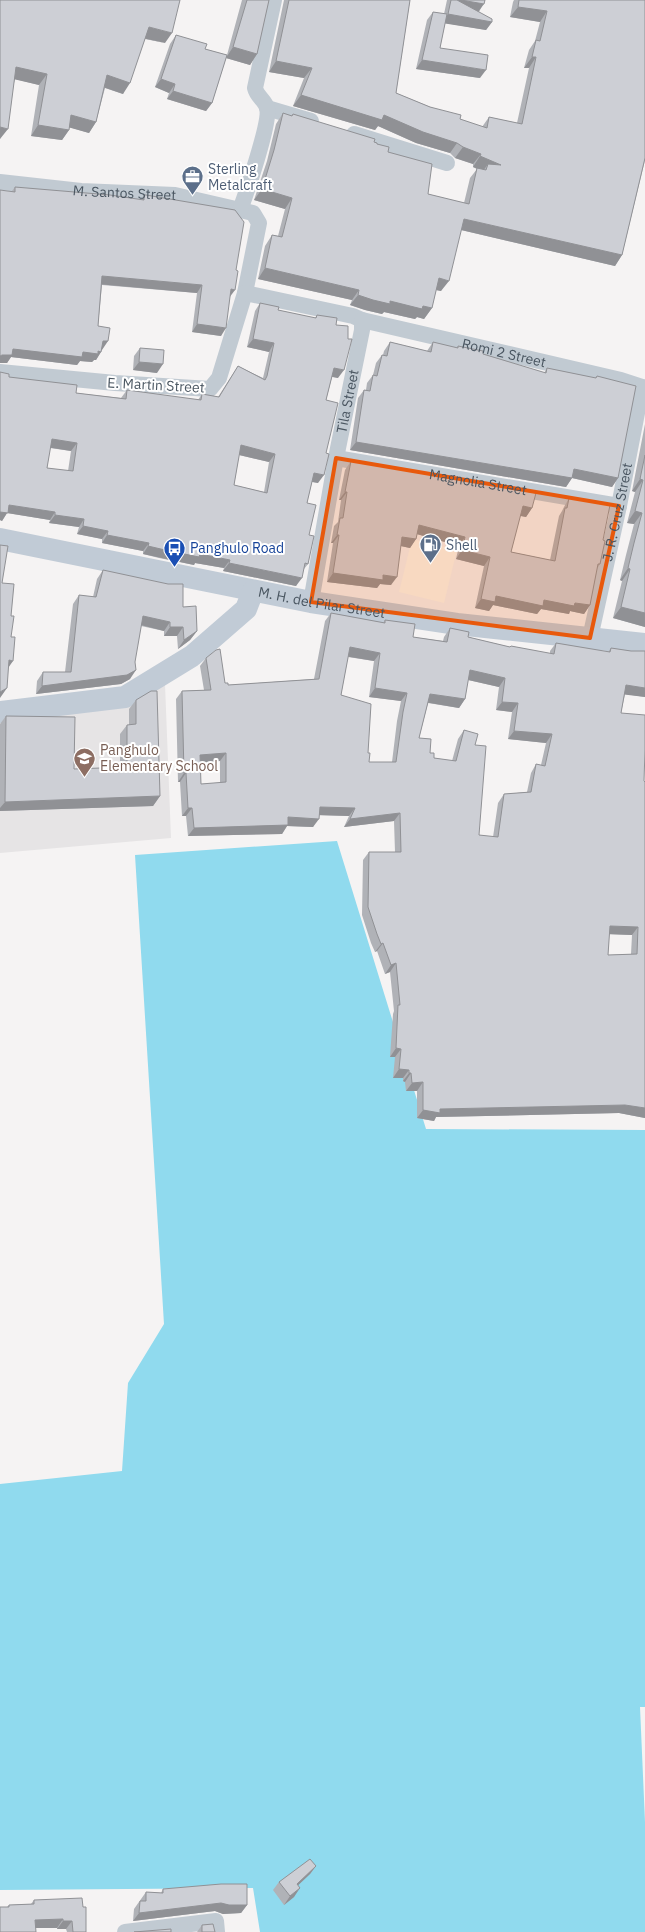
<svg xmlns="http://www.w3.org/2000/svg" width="645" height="1932" font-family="'IBM Plex Sans',sans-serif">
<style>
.commercial{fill:#fdf9ef}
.education{fill:#e6e4e5}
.water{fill:#90daee}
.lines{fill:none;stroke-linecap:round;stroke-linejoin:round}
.minor{stroke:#c1cad2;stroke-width:16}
.secondary{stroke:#c1cbd6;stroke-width:22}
.wall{fill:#b0b2b7;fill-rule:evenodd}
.shaded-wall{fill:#909195}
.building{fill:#cdcfd5;stroke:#909195;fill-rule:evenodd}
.marked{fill:#e8590c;fill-opacity:0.2;stroke:#e8590c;stroke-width:4;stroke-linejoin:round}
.labels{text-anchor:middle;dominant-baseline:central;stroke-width:4;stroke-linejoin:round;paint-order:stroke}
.service-label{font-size:14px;fill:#4e5e75;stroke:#fff;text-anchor:start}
.street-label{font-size:14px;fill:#4a5661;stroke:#fff}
.transit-label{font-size:14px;fill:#164399;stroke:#fff;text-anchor:start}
.education-label{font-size:14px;fill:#785e54;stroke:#fff;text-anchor:start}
</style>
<rect width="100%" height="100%" fill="#f5f3f3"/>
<path class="commercial" d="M412,539L457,550L444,603L399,592Z"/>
<path class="education" d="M165,684L171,838L0,853V716Z"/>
<path class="water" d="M337,841L426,1129L645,1130V1707H640L645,1822V1932H260L253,1888L0,1890V1484L122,1471L128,1383L164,1324L135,855Z"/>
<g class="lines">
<g class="minor">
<path d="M267,108L311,121"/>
<path d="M354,134L447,163"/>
<path id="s1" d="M0,182L81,191L175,195L253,213L259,223L245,293L219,378L210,389L115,383L0,372"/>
<path d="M240,210C246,194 271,121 267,108C265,100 257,97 255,88L274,0"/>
<path id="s2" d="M245,293L353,316L362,320L621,380L645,388"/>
<path id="s3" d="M336,458L619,506"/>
<path id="s4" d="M311,602L336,458L362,330V320"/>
<path id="s5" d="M590,638L619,506L642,387"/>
<path d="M125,1932L216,1921L217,1932"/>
</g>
<g class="secondary">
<path id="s6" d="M0,539L311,602L457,624L645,644"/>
<path d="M0,712L125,697L192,656L246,609L253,591"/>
</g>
</g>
<path class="wall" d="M0,0L165,43L145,39L123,94L105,88L96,122L89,133L69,127V130L62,140L31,136L39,85L15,79L0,139Z
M242,0H269L257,54L250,65L226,58L212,103L206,111L167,99L169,93L155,87L170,44L176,35L205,49L227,55Z
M284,0H410L396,93L460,119L482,127L489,117L517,123L529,68H524L529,50L535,41L540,22L510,17L513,2L514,0H645V160L622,255L615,266L461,230L441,291L436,290L432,308L424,319L417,317L415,319L384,312L382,314L365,310L350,305L352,300L258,279L265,246L272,235L278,236L285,209L254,200L267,161L276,124L283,113L291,116L293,114L374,142L388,152L428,194L464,203L470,178L477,169L473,167V164L455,158L450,153L416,143L378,126L375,130L293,106L304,78L269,72Z
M447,0H485L479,12L492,22L486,30L445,23L440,48L480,78L416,69L427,20L433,12L444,14Z
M15,187L141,200L144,195L230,297L221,336L192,332L197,293L102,285L98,326L102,350L96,360H94L92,362L80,361L77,365L11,357L7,363L12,191Z
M260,303L278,310L315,318L317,315L336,325L338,378L332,377L326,400L318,483L312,482L307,503L309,535L308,564L304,569L296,586L223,571L224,568L195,563L194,565L159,558L143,554V551L102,543V539L77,534L79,527L49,523L50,520L7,513L2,521L0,520V372L9,377L76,393L121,398L127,390L198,400L202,394L218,397L238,366L263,378L269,352L247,347L255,311ZM50,448L71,451L68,471L47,468ZM239,455L269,462L264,492L234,485Z
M390,342L427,351L433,342L457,348L458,346L544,373L547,368L595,378L597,376L618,478L612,487L572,478L566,487L350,450L358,398L364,390H366L367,383L373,375L376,363L382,355H383L384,351Z
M140,348L157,373L133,370L134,356Z
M645,424V627L613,618L622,581L620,580L626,555L634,524L627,523L635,492L632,491Z
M351,461L532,508L526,517L520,516L511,552L550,560L559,516L562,511L564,507L569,498L603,540L600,564L597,569L590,605L584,614L570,611L569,614L541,609L537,614L493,605L489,611L475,608L484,566L456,559L459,546L417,534L416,539L410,548L401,546L391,585L380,584L377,588L327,582L333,543H331L334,526L338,522L341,500H339L345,470Z
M103,570L183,607L197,631L190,640L178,649L177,636H164V631L141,626L130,679L121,684L36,694L37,681L43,672H65L73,604L79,595L93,597L97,579Z
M331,613L383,623L385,620L413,637L443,641L444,637L450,628L468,637L510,647L511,646L550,654V651L556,643L608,652L611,648L631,651H645V697L625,694L621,713L644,759V781L645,1118L619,1113L436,1117L434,1121L417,1118V1091H406L405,1082L403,1081V1078H393L395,1057H390L393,1014L394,1011L390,972L385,974L377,951L375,952L371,943L362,915L363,860L369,852H395L394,821L344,827L349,816L319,815L313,827L287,826L282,834L188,836L186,816H182L180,782H178L176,699L182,691L204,690L200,666L206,658L225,683L228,685L314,679L325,621ZM348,657L374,661L369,697L401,701L397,721L392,762H369L368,753L341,695ZM468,680L499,687L496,710L512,712L508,739L546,743L541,765L536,764L531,773L527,792L504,794L498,803L493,837L479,835L475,745L464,730L458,739L452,761L434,758L419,738L428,703L459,708L465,699ZM220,761V783L201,784L200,763ZM609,934L632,935L631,954L608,955Z
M136,700L160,796L153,806L0,811V724L6,716L74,769L120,768V734L127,725H129V709Z
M316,1866L310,1874L298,1885L294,1897L284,1905L273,1890L279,1882Z
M163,1889L247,1905L241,1913L223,1914L215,1911L133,1921L134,1909L146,1892L161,1893Z
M34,1900L83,1907L86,1932H67L66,1929H57V1928H36L7,1907L9,1905L31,1904Z
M202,1925L215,1932H197Z"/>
<path class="shaded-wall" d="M454,0H461L484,4L478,12Z
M518,7L547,11L540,22L510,17Z
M448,14L492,22L486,30L442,23Z
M149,27L172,33L165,43L142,38Z
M233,47L257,54L250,65L226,58Z
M532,57H536L529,68H524Z
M422,60L486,70L480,78L416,69Z
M276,61L312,68L304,78L269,72Z
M16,67L47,74L39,85L9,78Z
M107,75L130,83L123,94L100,86Z
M161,79L175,84L169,93L155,87Z
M173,91L212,103L206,111L167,99Z
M301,95L384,115L457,143L450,153L416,143L378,126L375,130L293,106Z
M71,115L96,122L89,133L64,126Z
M38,125L69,130L62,140L31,136Z
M0,127L8,129L0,139Z
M463,147L481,154L473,164L455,158Z
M480,156L501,165L486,170L488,164L483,171L473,167Z
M262,189L292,198L285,209L254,200Z
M464,219L622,255L615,266L457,229Z
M265,268L359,290L352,300L258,279Z
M102,276L202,285L197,293L97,284Z
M439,278L449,281L441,291L431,289Z
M231,289L235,290L229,298Z
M358,295L390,301L423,306L432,308L424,319L417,317L415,319L384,312L382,314L365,310L350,305Z
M197,324L226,328L221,336L192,332Z
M253,339L274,343L269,352L247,347Z
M103,341H108L102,350L97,349Z
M13,349L83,352L98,351L101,352L96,360H94L92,362L80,361L77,365L11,357L7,363H0V356Z
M139,362L163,364L157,373L133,370Z
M334,368L344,370L338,378L329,376Z
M52,439L77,443L71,451L46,447Z
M356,442L574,469L618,478L612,487L572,478L566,487L350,450Z
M241,445L275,454L269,462L235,454Z
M314,473L324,475L318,483L308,481Z
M640,479L643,480L635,492L632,491Z
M345,492H347L341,500H339Z
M9,505L55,512L50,520L7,513L2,521L0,520V512Z
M523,506L532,508L526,517L517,515Z
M635,511L642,513L634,524L627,523Z
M55,515L84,519L79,527L49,523Z
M419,525L465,537L459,546L413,533Z
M83,526L108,531L102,539L77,534Z
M107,535L149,543L143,551L102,543Z
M337,535H339L333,543H331Z
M402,537L416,539L410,548L396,545Z
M148,546L200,554L230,560L224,568L195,563L194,565L143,554Z
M462,550L490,557L484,566L456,559Z
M229,563L302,578L296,586L223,571Z
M628,568L630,569L622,581L620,580Z
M333,573L383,575L397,577L391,585L380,584L377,588L327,582Z
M496,596L575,603L590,605L584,614L570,611L569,614L541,609L537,614L493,605L489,611L475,608L481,599Z
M621,607L645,613V627L613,618Z
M143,616L170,622L164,631L137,624Z
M170,627H183L177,636H164Z
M197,631L190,640L178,649L184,640Z
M350,647L380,653L374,661L344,656Z
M9,660L13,661L6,671Z
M136,670L130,679L121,684L36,694L42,686Z
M470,670L505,678L499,687L464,679Z
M626,685L645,688V697L620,694Z
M7,688L0,698V692Z
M375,688L407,693L401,701L369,697Z
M430,694L465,699L459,708L424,702Z
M502,702L518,703L512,712L496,710Z
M514,731L552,734L546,743L508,739Z
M226,753L220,761L194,763L200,755Z
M184,773H186L180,782H178Z
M160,796L153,806L0,811V808L5,802Z
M320,807L355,808L349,816L314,815Z
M188,808H192L186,816H182Z
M400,813L394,821L344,827L350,819Z
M288,817L319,819L313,827L287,826L282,834L188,836L194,828Z
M610,926L638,927L632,935L604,934Z
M383,943L377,951L375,952L381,944Z
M396,963L390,972L385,974L391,965Z
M396,1048L401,1049L395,1057H390Z
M399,1069L409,1070L403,1078H393Z
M409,1073H411L405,1082L403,1081Z
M423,1082L417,1091H406L412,1083Z
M625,1105L645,1108V1118L619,1113L436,1117L434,1121L417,1118L423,1110L440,1109Z
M316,1866L310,1874L291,1892L297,1884Z
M300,1888L294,1897L284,1905L290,1896Z
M221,1903L247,1905L241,1913L223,1914L215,1911L133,1921L139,1913Z
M63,1919L57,1928H29L35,1920Z
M63,1921H72L66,1929H57Z"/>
<path class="building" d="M0,0H180L172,33L149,27L130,83L107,75L96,122L71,115L69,130L38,125L47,74L16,67L8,129L0,127Z
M247,0H269L257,54L233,47Z
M289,0H410L396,93L430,107L461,115L460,119L487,128L489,117L522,124L536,57H532L536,40L540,41L547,11L518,7L519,0H645V158L622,255L464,219L449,281L439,278L432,308L423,306L422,309L390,301V304L373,300L358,295L359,290L265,268L272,235L282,237L292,198L262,189L274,150L283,113L292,116L293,114L375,139L374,142L377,143V144L389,147L388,152L432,164L428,194L469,204L477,168L486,170L488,164L501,165L480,156L481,154L463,147L457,143L423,132L384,115L382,120L301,95L312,68L276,61Z
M451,0H457L492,19V22L448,14Z
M461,0H485L484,4Z
M433,12L447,14L440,48L488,55L486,70L422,60Z
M176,35L207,44L205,49L227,55L212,103L173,91L175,84L161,79Z
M15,187L110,195L144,200V195H146L235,210L244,222L236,270L238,271L235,290L231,289L226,328L197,324L202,285L102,276L98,326L110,328L108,341H103L101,352L98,351V354L83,352L82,357L13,349L12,355H2L0,356V190L15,192Z
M260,303L279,307L278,310L316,318L317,315L337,318L336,325L348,326V339H352L344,370L334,368L326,400L338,403L326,453L329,454L324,475L314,473L307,503L316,505L309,535L314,536L308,564L305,563L302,578L229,563L230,560L200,554L199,557L165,550L148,546L149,543L107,535L108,531L83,526L84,519L55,515V512L9,505L8,513L0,512V372L9,374V377L77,385L76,393L126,399L127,390L201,400L202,394L219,397L238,366L265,380L267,376L274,343L253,339ZM52,439L77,443L73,471L47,468ZM241,445L275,454L267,493L234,485Z
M390,342L431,352L433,342L458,348V346L483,351V354L546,373L547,368L596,378L597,376L636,386L618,478L574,469L572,478L356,442L364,390L370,391L373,375L377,376L382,355L387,356Z
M140,348L164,350L163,364L139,362Z
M645,455V613L621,607L630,569L628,568L634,543L642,513L635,511L643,480L640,479Z
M351,461L536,493L532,508L523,506L511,552L555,561L565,508H567L569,498L610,505L603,540L605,541L600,564H598L590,605L575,603L574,606L544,600L543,606L496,596L495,602L481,599L490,557L462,550L465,537L419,525L416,539L402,537L397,577L383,575V580L333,573L339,535H337L340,518H343L347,492H345Z
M0,545L8,546L2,583L14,584L11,616H14L11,637H15L13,661L9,660L7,688L0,692Z
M103,570L168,584H183V607L196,606L197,631L184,640L183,627H170V622L143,616L135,662L136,670L127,675L42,686L43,672H71L79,595L96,597Z
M331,613L385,623V620L415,624L413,637L447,642L450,628L469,632L468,637L510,647L511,646L554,654L556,643L610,652L611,648L631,651H645V688L626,685L621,713L645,715V750L644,781L645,782V1108L625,1105L440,1109V1113L423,1110V1082L412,1083L411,1073H409V1070L399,1069L401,1049L396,1048L398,1005H400L396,963L391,965L383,943L381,944L377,934L368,907L369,852H401L400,813L350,819L355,808L320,807L319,819L288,817V825L194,828L192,808H188L186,773H184L182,691L211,690L206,658L216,650L220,649L225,683H228V685L319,679ZM350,647L380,653L375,688L407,693L403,712L396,762H369L370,753H368L371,704L341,695ZM470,670L505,678L502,702L518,703L514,731L552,734L545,766L536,764L531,792L504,794L498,837L479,835L486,746L475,745L478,734L464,730L456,761L434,758V753H430L431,739L419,738L430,694L465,699ZM226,753V782L201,784L200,755ZM610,926L638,927L637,954L608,955Z
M151,691H157L160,796L5,802L6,716L75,717L74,769L127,767V725L136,724V700Z
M310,1859L316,1866L297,1884L300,1888L290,1896L279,1882Z
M221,1884H247V1905H229L221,1903L139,1913L140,1901H146V1892L163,1893V1889Z
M82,1898L83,1907H86V1932H73L72,1921H63V1919L35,1920L36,1932H0V1907H9V1905L34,1904V1900Z
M213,1924L215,1932H202V1925Z
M171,1929V1932H134Z"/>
<path class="marked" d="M336,458L619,506L590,638L311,602Z"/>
<defs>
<symbol id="office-pin" viewBox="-11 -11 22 30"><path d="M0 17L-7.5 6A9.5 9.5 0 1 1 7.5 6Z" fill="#5c6f8a" stroke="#fff"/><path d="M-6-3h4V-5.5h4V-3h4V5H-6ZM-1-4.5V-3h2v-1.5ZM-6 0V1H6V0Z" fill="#fff"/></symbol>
<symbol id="fuel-pin" viewBox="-11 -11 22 30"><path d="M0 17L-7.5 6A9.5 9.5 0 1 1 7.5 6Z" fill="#5c6f8a" stroke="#fff"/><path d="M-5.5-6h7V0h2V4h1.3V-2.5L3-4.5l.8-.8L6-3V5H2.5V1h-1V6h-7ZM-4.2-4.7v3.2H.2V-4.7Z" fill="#fff"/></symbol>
<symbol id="bus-pin" viewBox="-11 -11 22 30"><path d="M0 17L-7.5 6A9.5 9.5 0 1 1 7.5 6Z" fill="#1a4fb4" stroke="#fff"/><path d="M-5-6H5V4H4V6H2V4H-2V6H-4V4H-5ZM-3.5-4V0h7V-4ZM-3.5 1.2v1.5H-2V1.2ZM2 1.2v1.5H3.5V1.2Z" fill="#fff"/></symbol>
<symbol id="school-pin" viewBox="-11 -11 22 30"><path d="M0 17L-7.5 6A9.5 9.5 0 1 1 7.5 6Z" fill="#8d6e63" stroke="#fff"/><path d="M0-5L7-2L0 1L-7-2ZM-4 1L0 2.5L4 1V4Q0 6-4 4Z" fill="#fff"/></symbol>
</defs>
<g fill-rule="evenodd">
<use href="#office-pin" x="180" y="164" width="25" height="34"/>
<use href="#fuel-pin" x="418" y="532" width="25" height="34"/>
<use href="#bus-pin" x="162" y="536" width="25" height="34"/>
<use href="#school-pin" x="72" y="746" width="25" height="34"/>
</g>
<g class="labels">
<g class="service-label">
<text x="208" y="169">Sterling<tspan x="208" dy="16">Metalcraft</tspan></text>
<text x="446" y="545">Shell</text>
</g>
<g class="street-label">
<text stroke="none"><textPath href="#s1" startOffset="125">M. Santos Street</textPath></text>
<text stroke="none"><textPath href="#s2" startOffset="266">Romi 2 Street</textPath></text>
<text transform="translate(156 385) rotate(3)">E. Martin Street</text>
<text stroke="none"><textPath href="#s4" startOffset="204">Tila Street</textPath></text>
<text stroke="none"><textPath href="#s3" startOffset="144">Magnolia Street</textPath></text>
<text stroke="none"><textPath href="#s5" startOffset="129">J. R. Cruz Street</textPath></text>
<text stroke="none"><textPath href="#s6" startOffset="328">M. H. del Pilar Street</textPath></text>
</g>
<g class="transit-label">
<text x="190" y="548">Panghulo Road</text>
</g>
<g class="education-label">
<text x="100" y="750">Panghulo<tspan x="100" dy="16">Elementary School</tspan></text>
</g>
</g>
</svg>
